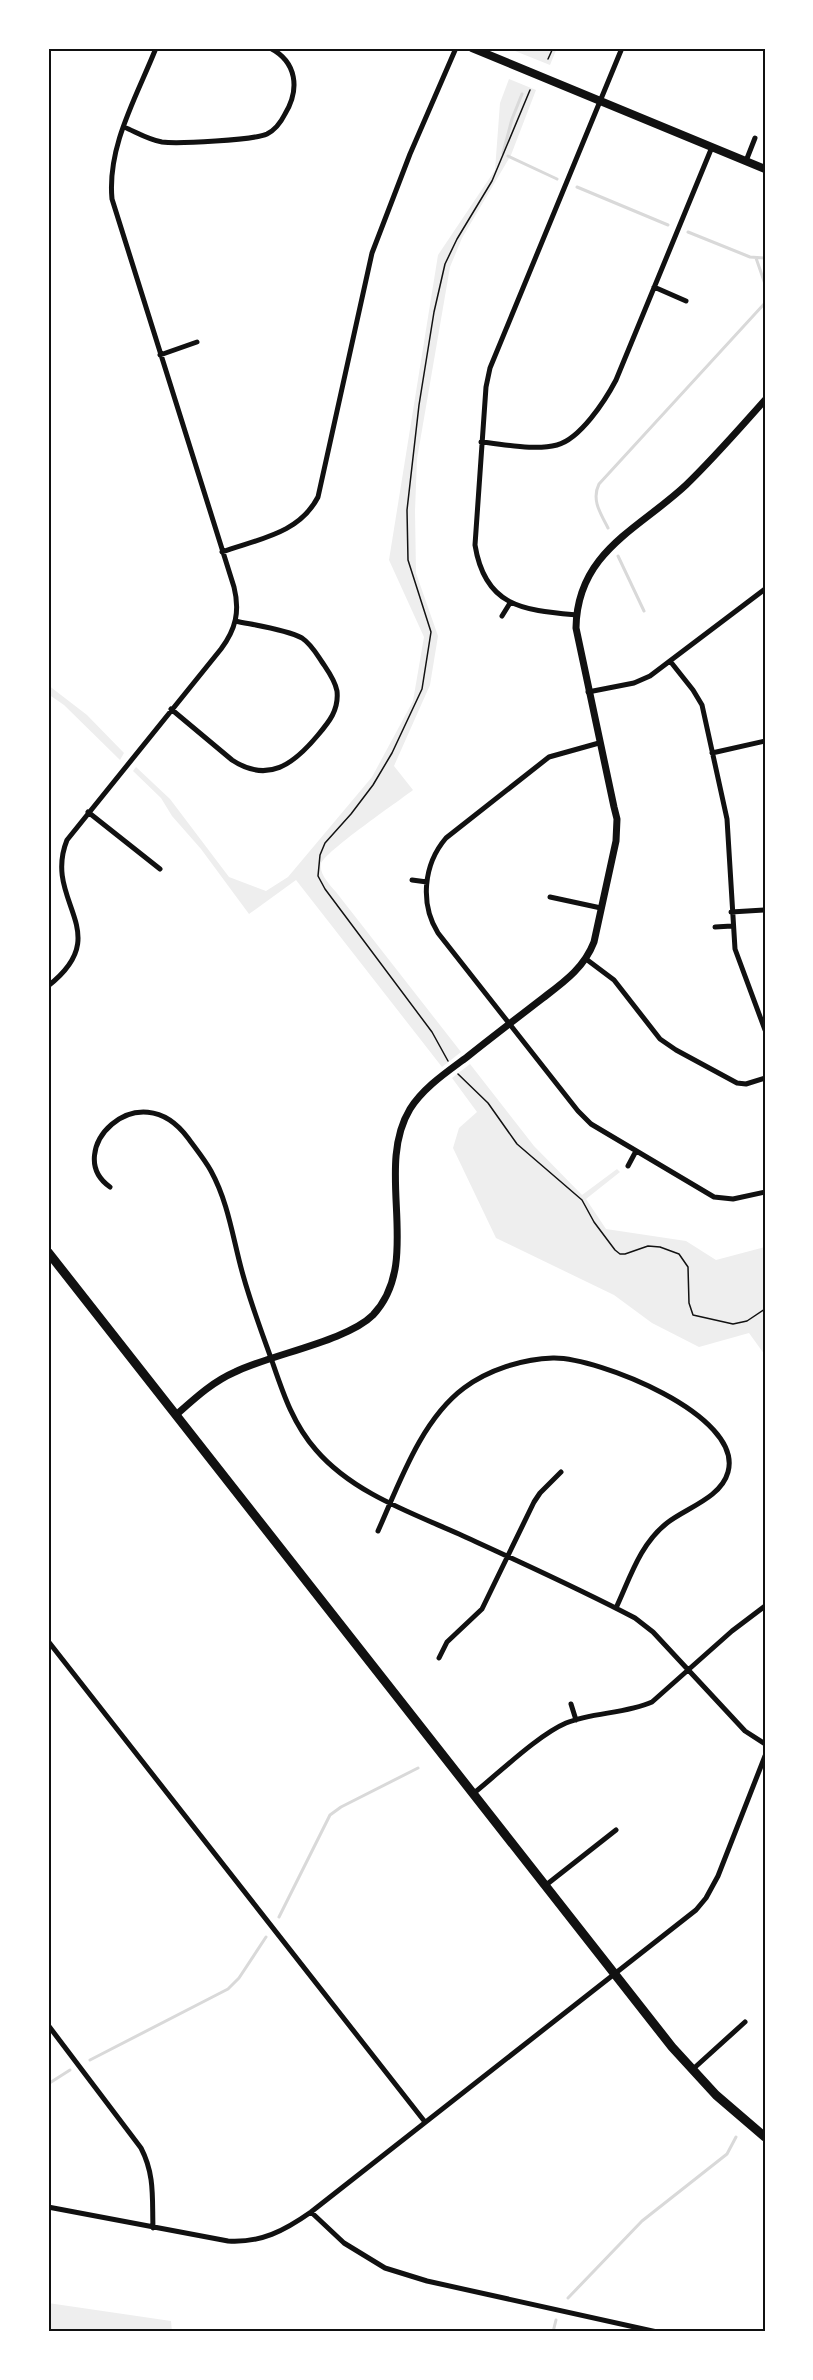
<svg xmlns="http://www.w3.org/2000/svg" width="813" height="2380" font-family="'Titillium Web',sans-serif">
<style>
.green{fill:#eee}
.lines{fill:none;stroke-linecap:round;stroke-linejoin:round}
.stream{stroke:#d9d9d9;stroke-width:3}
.path{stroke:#111;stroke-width:1.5}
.minor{stroke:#111;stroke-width:5}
.tertiary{stroke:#111;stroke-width:7}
.secondary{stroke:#111;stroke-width:8}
.primary{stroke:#111;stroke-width:9}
.neatline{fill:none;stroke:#111;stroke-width:2}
</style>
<rect width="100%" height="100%" fill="#fff"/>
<path class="green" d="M516,48H557L550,65L515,51Z
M509,79L536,90L511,155L462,238L450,267L417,459L415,511L416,573L438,636L430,685L394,766L413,790C399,801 324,852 321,864C319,874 330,885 336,892L461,1052L442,1067L296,880L249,914L201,849L172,816L161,798L133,771L136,767L170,799L229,877L266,891L288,877L372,777L413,701L424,637L389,560L438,255L495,170L500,103Z
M48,685L87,715L124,753L120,760L64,705L48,694Z
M470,1064L534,1146L582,1195L617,1169L620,1172L586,1199L606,1229L686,1241L716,1260L765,1247V1355L749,1333L699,1347L652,1323L614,1295L496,1238L453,1148L459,1128L477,1112L452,1078Z
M48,2303L171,2321L172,2332H48Z"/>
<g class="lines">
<path class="stream" d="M538,49L539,48
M503,153L512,119L522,94
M508,156L557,179
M577,187L668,225
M688,232L750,257L765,258
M756,258L765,284
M608,528C601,514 591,500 599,484L765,303
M618,556L644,611
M279,1917L330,1815L341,1807L418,1768
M90,2060L228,1989L239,1978L266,1937
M48,2084L70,2070
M568,2298L642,2221L727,2154L736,2137
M553,2332L556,2320"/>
<path class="path" d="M548,59L553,48
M448,1061L432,1032L325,889L318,876L320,855L325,843L351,814L373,785L392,753L422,689L431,632L408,560L407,510L419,405L434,312L445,264L457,239L492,181L530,90
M458,1074L488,1103L517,1144L582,1200L594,1222L615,1250L620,1254H625L648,1246L660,1247L679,1254L688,1267L689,1303L693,1315L733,1324L747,1321L765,1309"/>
<path class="minor" d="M124,127C136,132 149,140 162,142C178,144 254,140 267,134C275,130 281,122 285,114C300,89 297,62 270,48
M746,161L755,138
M654,287L686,301
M160,355L197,342
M481,442C504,444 534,451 557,445C580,439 605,401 616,380L712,147
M222,552C258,539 299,534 318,497L372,253L410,154L456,48
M576,615C523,610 485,607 475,545L486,387L490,368L622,48
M502,616L510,603
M670,661L693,690L702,705L727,819L735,949L765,1030
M588,692L634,683L650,676L765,589
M171,709L232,760C268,784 294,764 318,735C329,722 339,710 337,691C335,680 328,671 322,662C316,653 311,644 302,638C285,629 254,625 235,621
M599,743L549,757L446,838C423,865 420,904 438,933L578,1111L591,1124L714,1197L733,1199L765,1192
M712,753L765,741
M88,812L160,869
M412,880L427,882
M550,897L601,908
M731,912L765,910
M715,927L732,926
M586,959L614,980L660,1039L676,1050L737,1083L746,1084L765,1078
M48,986C117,932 42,902 67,840L221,649C236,629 240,611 234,587L112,199C107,146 137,96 156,48
M628,1166L636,1151
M110,1187C61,1153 138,1070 188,1138C196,1149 205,1160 211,1171C229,1204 233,1240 243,1275C251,1304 262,1333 272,1361C283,1393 293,1424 316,1450C352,1492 409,1512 459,1534C518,1561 578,1588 635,1618L653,1632L745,1731L765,1744
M378,1531C399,1484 421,1420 464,1388C488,1370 522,1359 553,1358C597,1357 744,1415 728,1472C721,1498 686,1508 667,1523C640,1544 630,1578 616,1608
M48,1641L425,2122
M439,1658L447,1642L482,1609L534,1502L540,1493L561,1472
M571,1704L576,1720
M474,1793C499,1773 538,1735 566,1723C593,1712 625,1714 652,1702L732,1631L765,1606
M546,1885L616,1830
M48,2025L141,2148C155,2175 152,2198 153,2228
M692,2070L745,2022
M48,2207L228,2241C261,2243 284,2231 311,2212L696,1910L706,1898L718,1876L765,1756
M311,2212L344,2243L385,2268L427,2281L657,2332"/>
<path class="tertiary" d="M176,1415C194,1399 212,1382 235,1372C272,1354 347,1341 373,1315C424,1261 373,1170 410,1109C424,1087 447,1072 467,1057C492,1037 517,1018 543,998C564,982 584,968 594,942L616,841L617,819L614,807L576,628C577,552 639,529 686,485C714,458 739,429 765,400"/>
<path class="secondary" d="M472,48L765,169"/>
<path class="primary" d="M48,1252L672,2047L716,2095L765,2137"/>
</g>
<rect width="813" height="2380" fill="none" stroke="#ffffff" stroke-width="99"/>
<rect x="50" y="50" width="714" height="2280" class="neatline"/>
</svg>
